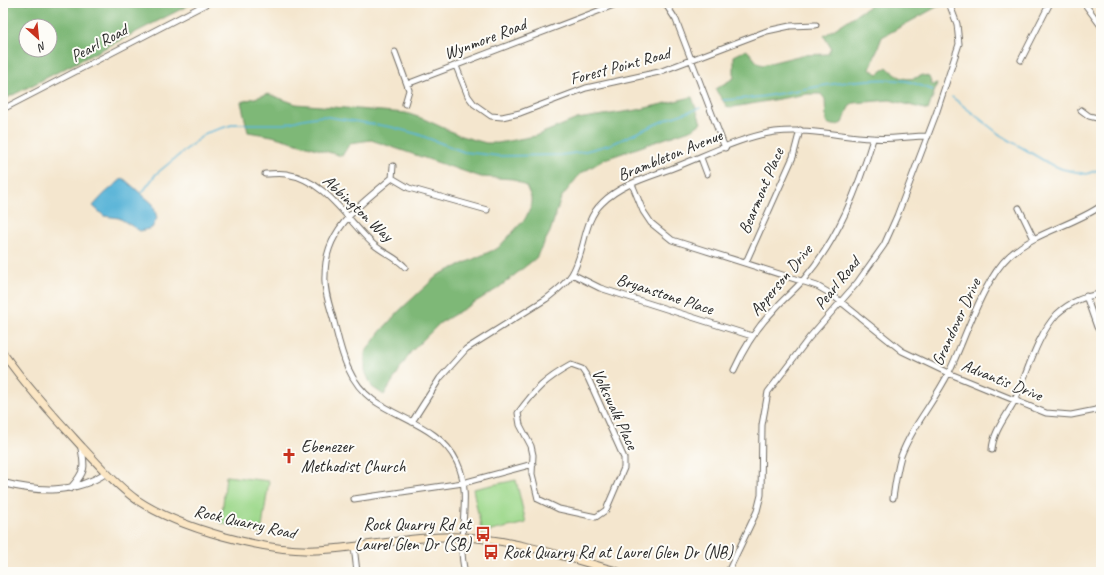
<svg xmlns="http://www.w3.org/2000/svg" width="1104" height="575" font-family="Caveat,sans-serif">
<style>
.green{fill:#9dd88b;stroke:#64825b}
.forest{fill:#7eb877;stroke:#547251;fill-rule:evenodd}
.water{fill:#5bb5d8;stroke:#437082}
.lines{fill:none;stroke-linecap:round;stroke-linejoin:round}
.stream{stroke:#5bb5d8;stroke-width:1.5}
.minor-casing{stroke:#716c64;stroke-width:7}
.tertiary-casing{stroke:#716c64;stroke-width:8}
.secondary-casing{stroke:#716c64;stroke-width:9}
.minor{stroke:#fff;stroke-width:5}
.tertiary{stroke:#fff;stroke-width:6}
.secondary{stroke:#fbe6c4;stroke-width:7}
.labels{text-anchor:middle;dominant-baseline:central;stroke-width:4;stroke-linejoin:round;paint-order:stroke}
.street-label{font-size:17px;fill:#2b2b2b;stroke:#fdfcf7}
.poi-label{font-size:17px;fill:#2b2b2b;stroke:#fdfcf7;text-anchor:start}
</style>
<rect width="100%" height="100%" fill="#fdfcf7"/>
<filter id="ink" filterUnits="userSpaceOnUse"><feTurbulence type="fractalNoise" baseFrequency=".025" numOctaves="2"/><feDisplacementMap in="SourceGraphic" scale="8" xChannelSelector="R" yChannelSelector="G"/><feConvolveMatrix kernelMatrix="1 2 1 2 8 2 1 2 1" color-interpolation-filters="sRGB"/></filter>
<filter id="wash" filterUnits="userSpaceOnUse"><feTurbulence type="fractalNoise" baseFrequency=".012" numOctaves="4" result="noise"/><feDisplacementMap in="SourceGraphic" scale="16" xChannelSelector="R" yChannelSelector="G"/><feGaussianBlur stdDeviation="0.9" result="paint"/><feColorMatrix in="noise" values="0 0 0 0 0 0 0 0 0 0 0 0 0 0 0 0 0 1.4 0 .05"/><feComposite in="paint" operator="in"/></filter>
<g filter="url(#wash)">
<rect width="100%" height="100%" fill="#f4e6ce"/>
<path class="green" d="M226,476L269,481L261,534L221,523Z
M516,480L526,523L482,533L473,489Z"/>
<path class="forest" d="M3,3H193L3,100ZM26,26H50V50H26Z
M874,3H944L882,37L870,69L878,74L887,67C899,79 907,82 923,75L929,77L932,85L937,84L928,110L890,100L854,103L849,107L842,123C836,126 831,126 826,122L825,99L821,94H807L728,108L715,89L734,78V56L746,50C753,54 754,62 762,65L802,55L828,54L831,48L824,36Z
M268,94L296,104L406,113L424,119L461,136L486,143H498L535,136L577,119L637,110L692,97L701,123L693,129L605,159L580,174L561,198L550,232L536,258L497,289L440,323L410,353L384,395L372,387L365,371V353L379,333L400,310L438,275L498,248L525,219L531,207V197L526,186L513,179L481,177L371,140L350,143L342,156L272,136L248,132L241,102Z"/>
<path class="water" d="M123,178L153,204L157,218L152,228L140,231L119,218L104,216L93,206L104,194Z"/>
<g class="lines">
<path class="stream" d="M952,97L999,134L1048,163L1062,169L1086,174L1101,169
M723,100C739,99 756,98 772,95C812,88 866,75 906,81C915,83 924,87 933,90
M142,193L156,174L206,133L235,124H285L303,119L322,116L391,127L417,134L464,152L499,156L561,155L582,152L612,144L667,119L700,108"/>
</g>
</g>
<g filter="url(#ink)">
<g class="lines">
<defs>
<path id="minor" d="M665,3L676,20L725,148
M1084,3L1101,26
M395,52L409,90L405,104
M1021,60L1050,3
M456,66L468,96L474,104L491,116L502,117L520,113L586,88L659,72L767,31L790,26L816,25
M407,84L619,3
M3,109L208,3
M1081,110L1089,116L1101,119
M701,158L707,174
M393,166L392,178C372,195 348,212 335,236C328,248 325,262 325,276C324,290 329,304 333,318C341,349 346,380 373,400C401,420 441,428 457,462C474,497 455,536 465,572
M265,174C272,174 280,173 286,174C326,180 346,219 373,244C383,253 396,257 405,267
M392,178L409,188L487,210
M632,184L643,211L651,223L672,240L817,286L831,294L902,351L948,373L1046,413L1071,415L1101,409
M1019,208L1034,239
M746,262L793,157L800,130
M572,274L600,288L752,336
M1086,296L1097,327L1101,333
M571,365L582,369L588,378L624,458V468L606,510L596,517L559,509L538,499L532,474L533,455L531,446L520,425L518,413C536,389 544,380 571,365Z
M734,370C744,348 757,327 774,310C783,299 795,290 804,279C838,239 858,189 873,139
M412,422L440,378L466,349L546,299C555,292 566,284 572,274C586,251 582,222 602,203C621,184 649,177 673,168C705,156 740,137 775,132C807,128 839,136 871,138C889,140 910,136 928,136
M992,450C993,431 1007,416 1015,400C1028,372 1036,337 1057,314C1070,302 1084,296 1101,294
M893,498C895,484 897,470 901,456C912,426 935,401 949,372C965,339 983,280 1009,256C1035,232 1072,226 1101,206
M354,499L463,483L533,464
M354,546L357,572
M728,572L757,511L761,495L762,425L768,392L809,338L857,283L884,245L897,216L936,114L959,44L957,24L949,3"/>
<path id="tertiary" d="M3,483C39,492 74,494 106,473
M71,488C86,471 85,467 81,446"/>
<path id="secondary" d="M3,353C27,387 54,416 82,447C99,465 116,485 137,500C179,528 265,552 316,550C365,548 413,535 462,537C512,539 570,558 619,572"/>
</defs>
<use href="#minor" class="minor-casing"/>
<use href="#tertiary" class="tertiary-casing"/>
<use href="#secondary" class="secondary-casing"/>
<use href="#minor" class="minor"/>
<use href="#tertiary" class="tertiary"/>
<use href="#secondary" class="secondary"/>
</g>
</g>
<defs>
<symbol id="church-bare" viewBox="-9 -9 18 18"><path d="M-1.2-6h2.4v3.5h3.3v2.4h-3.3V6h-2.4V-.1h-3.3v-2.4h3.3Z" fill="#c8321e" stroke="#fdfcf7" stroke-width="2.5" paint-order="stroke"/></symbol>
<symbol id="bus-bare" viewBox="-9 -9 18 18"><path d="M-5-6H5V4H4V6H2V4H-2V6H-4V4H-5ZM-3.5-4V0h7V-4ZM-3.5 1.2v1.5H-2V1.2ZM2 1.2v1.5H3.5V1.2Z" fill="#c8321e" stroke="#fdfcf7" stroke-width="2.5" paint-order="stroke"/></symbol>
</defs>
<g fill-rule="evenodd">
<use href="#church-bare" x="278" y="445" width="22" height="22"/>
<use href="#bus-bare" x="472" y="523" width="22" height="22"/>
<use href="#bus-bare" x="480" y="541" width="22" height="22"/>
</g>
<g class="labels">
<g class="street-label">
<text transform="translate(485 39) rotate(-21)">Wynmore Road</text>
<text transform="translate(99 43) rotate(-28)">Pearl Road</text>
<text transform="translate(620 66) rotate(-15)">Forest Point Road</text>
<text transform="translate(670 155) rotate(-22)">Brambleton Avenue</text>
<text transform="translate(761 191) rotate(-67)">Bearmont Place</text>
<text transform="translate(358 208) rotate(43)">Abbington Way</text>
<text transform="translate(781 280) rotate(-50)">Apperson Drive</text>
<text transform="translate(837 283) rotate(-51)">Pearl Road</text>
<text transform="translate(665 294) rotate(18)">Bryanstone Place</text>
<text transform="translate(956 322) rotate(-65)">Grandover Drive</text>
<text transform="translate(1002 380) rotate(22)">Advantis Drive</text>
<text transform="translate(615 409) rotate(65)">Volkswalk Place</text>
<text transform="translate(245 522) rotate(13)">Rock Quarry Road</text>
</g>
<g class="poi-label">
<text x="301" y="446">Ebenezer<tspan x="301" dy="20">Methodist Church</tspan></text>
<text x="471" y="524" text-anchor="end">Rock Quarry Rd at<tspan x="471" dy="20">Laurel Glen Dr (SB)</tspan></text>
<text x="503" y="552">Rock Quarry Rd at Laurel Glen Dr (NB)</text>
</g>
</g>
<rect width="1104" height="575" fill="none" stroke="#fdfcf7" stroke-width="16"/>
<g transform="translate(38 38) rotate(153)"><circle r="19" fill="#fdfcf7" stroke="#a9a8a5"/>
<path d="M0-3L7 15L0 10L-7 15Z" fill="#c8321e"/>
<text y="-6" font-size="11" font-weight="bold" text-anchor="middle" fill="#2b2b2b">N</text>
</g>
</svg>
